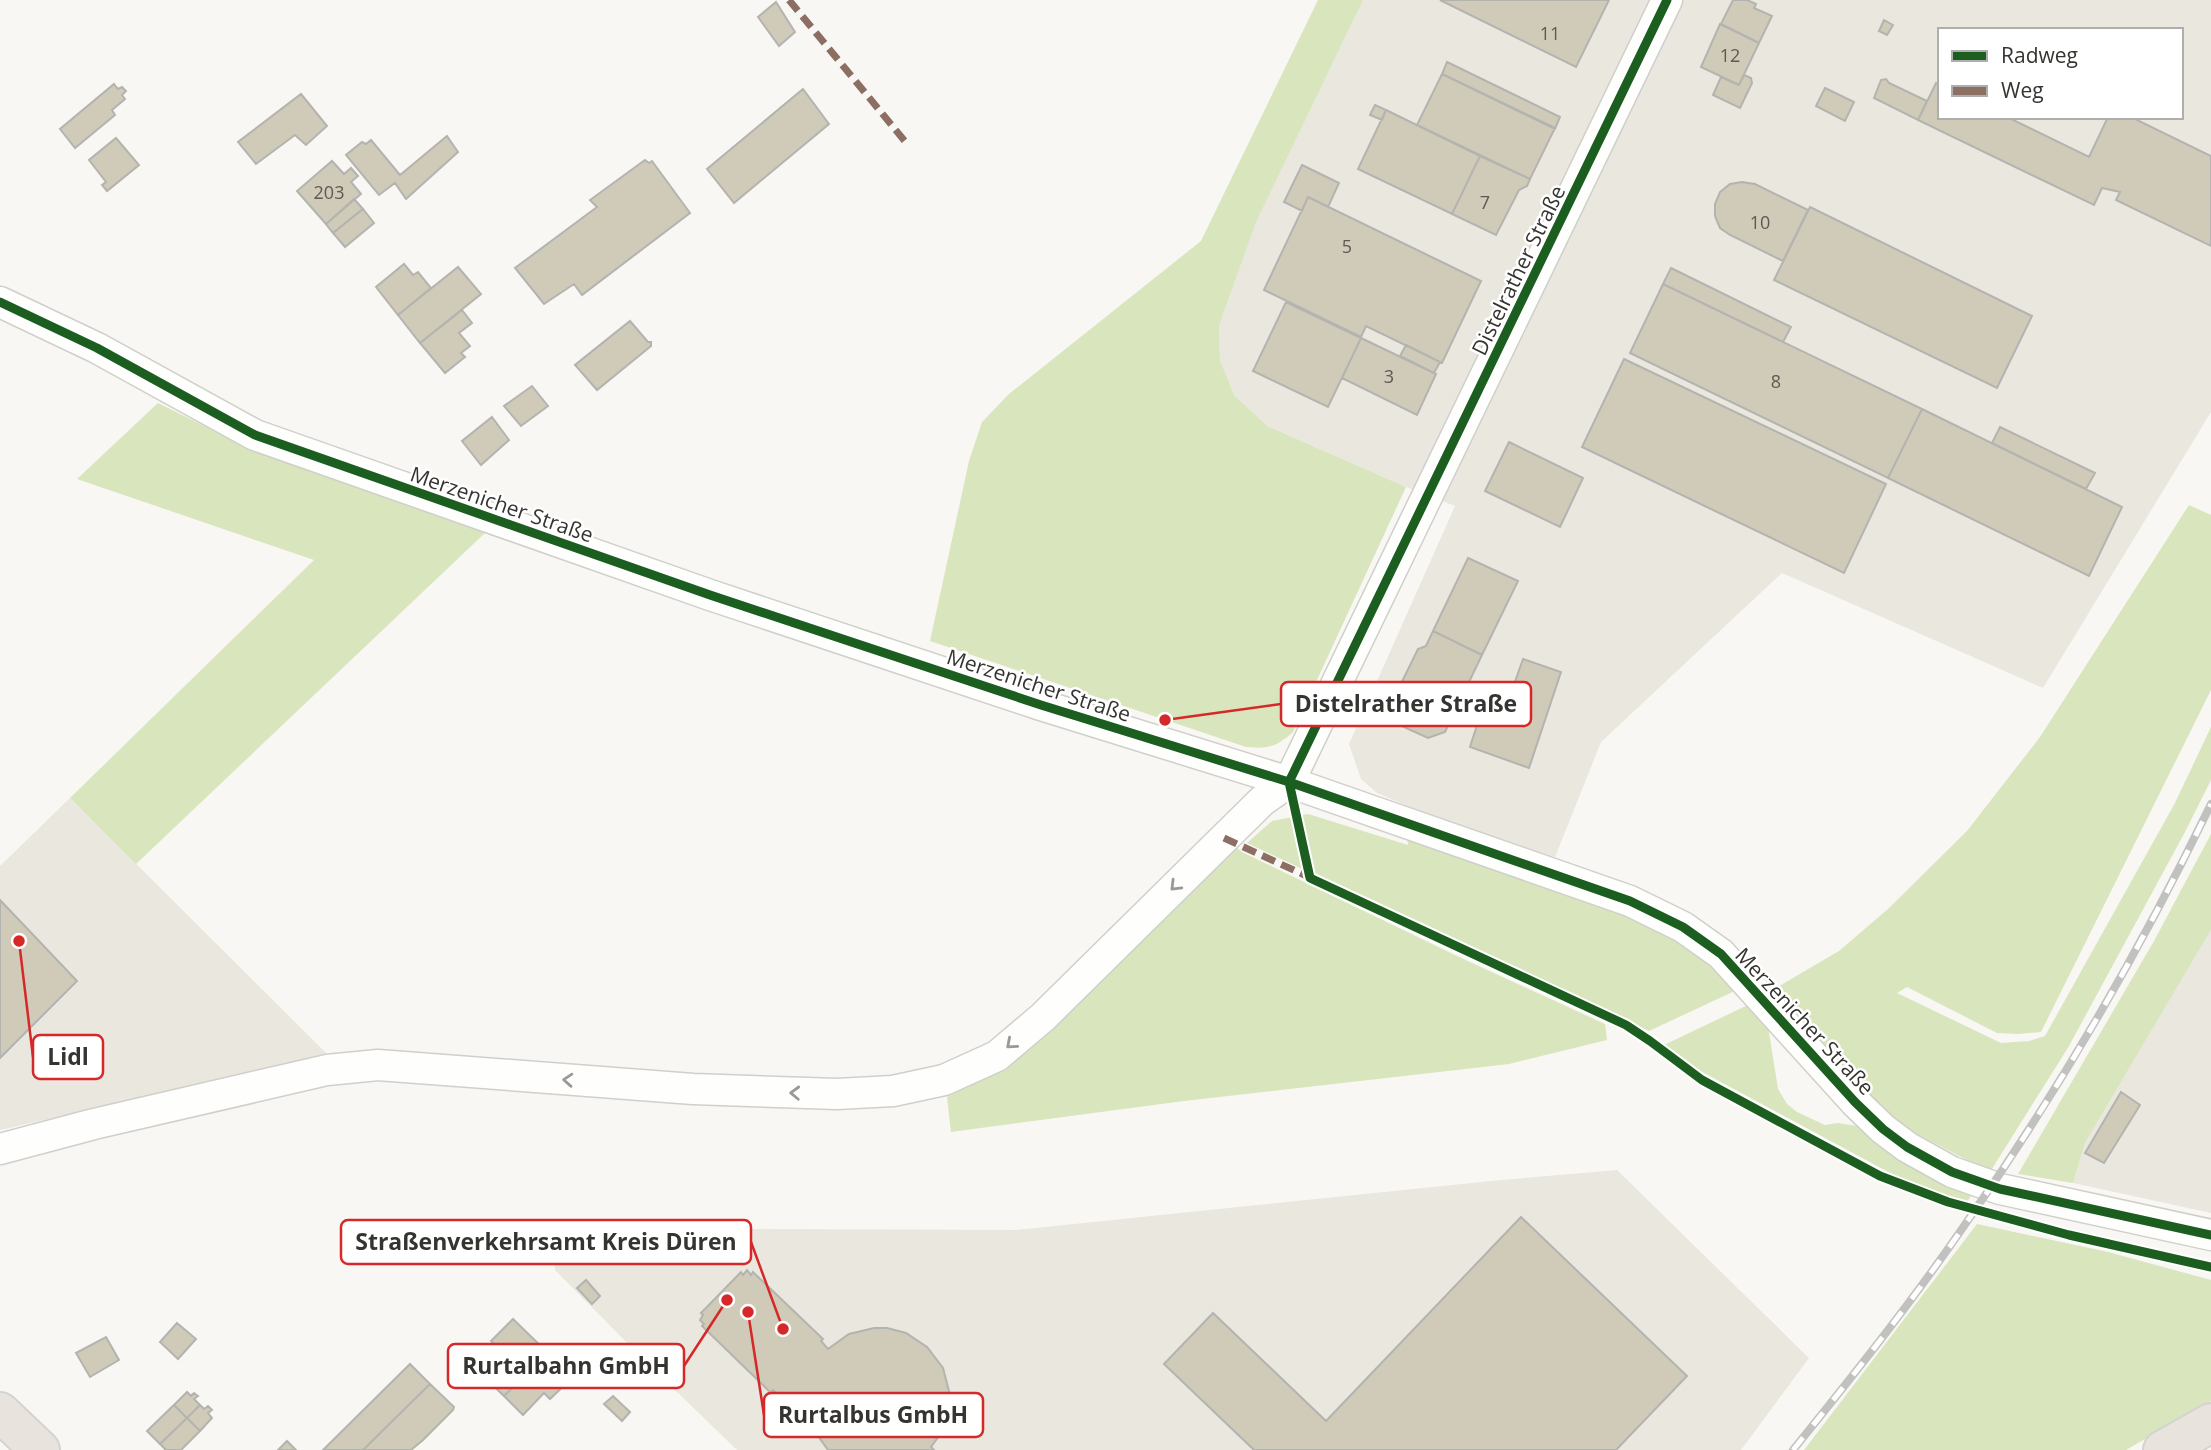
<svg xmlns="http://www.w3.org/2000/svg" width="2211" height="1450" font-family="'Open Sans',sans-serif">
<style>
.built{fill:#e9e7de;fill-rule:evenodd}
.green{fill:#d8e5bd}
.building{fill:#d0cab8;stroke:#b3b3b0;stroke-width:2}
.lines{fill:none;stroke-linecap:round;stroke-linejoin:round}
.minor-casing{stroke:#d0cfcc;stroke-width:33}
.major-casing{stroke:#d4d3d2;stroke-width:42}
.minor{stroke:#fefefd;stroke-width:30}
.major{stroke:#e8e4dd;stroke-width:38}
.rail-casing{stroke:#c1c1c0;stroke-width:8}
.rail{stroke:#fff;stroke-width:5;stroke-dasharray:16;stroke-linecap:butt}
.quiet{stroke:#8d6e63;stroke-width:7;stroke-dasharray:14 7;stroke-linecap:butt}
.cycleway-casing{stroke:#fff;stroke-width:13}
.cycleway{stroke:#1b5e20;stroke-width:9}
.oneway{stroke:#9a9997}
.labels{text-anchor:middle;dominant-baseline:central;stroke-width:5;stroke-linejoin:round;paint-order:stroke}
.number-label{font-size:18px;fill:#5c5a53}
.street-label{font-size:21px;fill:#353431;stroke:#fff}
.leader{fill:none;stroke:#d62828;stroke-width:2.5}
.callout-dot{fill:#d62828;stroke:#fff;stroke-width:2.5}
.callout{fill:#fff;stroke:#d62828;stroke-width:2.5}
.callout-label{font-size:23px;text-anchor:middle;font-weight:bold;fill:#353431}
</style>
<rect width="100%" height="100%" fill="#f8f7f3"/>
<path class="built" d="M1363,0H2211V412L2043,688L1782,573L1601,742L1555,857L1433,817L1377,793L1361,779L1349,744L1455,506L1406,487L1267,426L1234,395L1220,360L1219,326L1256,221ZM1940,30H2181V117H1940Z
M70,798L303,1030L326,1053L313,1059L0,1130V866Z
M2211,930V1213L2073,1183L2085,1143Z
M1617,1170L1809,1358L1741,1450H737L647,1363L555,1270L553,1239L733,1229L1016,1230L1491,1181Z"/>
<path class="green" d="M1318,0H1363L1256,222L1219,326L1220,360L1234,395L1267,426L1406,487L1293,732C1276,747 1269,749 1246,747L930,641L969,461L982,422L1009,394L1201,241Z
M158,403L259,453L485,533L136,864L70,798L314,560L77,479Z
M2189,505L2211,515V690L2041,1032L2018,1034L1997,1033L1907,987L1897,993L2001,1043L2029,1041L2045,1036L2175,803L2211,727V780L2185,832L2069,1046L1990,1172L1896,1123L1845,1071L1774,989L1839,951L1888,909L1967,831L2040,737Z
M1308,814L1408,845L1407,837L1585,898L1655,926L1704,954L1739,989L1649,1031L1247,843L1272,821Z
M2211,834V930L2085,1143L2073,1183L2018,1174L2154,941Z
M1235,846L1242,852L1459,957L1605,1024L1607,1040L1509,1064L1184,1101L951,1132L947,1097L997,1071Z
M1752,1003L1767,1020L1778,1089L1787,1104L1797,1112L1825,1125L1838,1123L1857,1126L1907,1164L1971,1196L1963,1208L1922,1190L1691,1066L1664,1045Z
M1977,1224L2108,1252L2211,1280V1401L2126,1450H1804Z"/>
<path class="building" d="M1440,0H1609L1576,67Z
M1733,0H1747L1756,4L1754,8L1772,16L1759,43L1721,24Z
M776,2L795,32L779,46L758,17Z
M1884,20L1893,25L1887,35L1879,31Z
M1720,24L1759,43L1739,85L1701,67Z
M1447,62L1560,117L1555,129L1442,74Z
M1442,74L1555,128L1530,179L1417,125Z
M1744,75L1751,78L1752,83L1740,108L1713,95L1721,77L1739,85Z
M1886,79L1889,83L1927,101L1918,120L1874,98L1881,80Z
M1936,83L1940,85V117H2007L2089,157L2108,117H2131L2211,156V246L2116,200L2120,192L2102,188L2094,205L1918,120Z
M114,84L118,89L122,87L126,91L122,95L125,99L112,110L115,115L75,148L60,129Z
M1825,88L1854,102L1845,121L1816,106Z
M803,89L829,124L734,203L707,169Z
M301,94L327,126L306,145L295,135L256,164L238,142Z
M1375,105L1386,110L1382,120L1370,115Z
M1386,110L1480,156L1452,214L1358,169Z
M447,136L458,152L406,199L395,183L379,195L346,155L362,142L366,144L371,140L400,175Z
M116,138L139,165L107,191L102,185L106,182L89,160Z
M1480,156L1530,179L1527,186L1519,190L1496,235L1452,214Z
M645,160L649,163L652,161L690,213L582,295L574,284L544,304L515,268L597,207L590,200Z
M332,161L344,174L351,168L358,176L351,182L361,194L326,224L297,191Z
M1302,165L1339,183L1328,207L1308,197L1302,211L1284,202Z
M1742,182L1755,184L1808,210L1783,261L1730,235L1720,228L1715,216V204L1720,192L1730,184Z
M1308,197L1481,281L1442,363L1366,326L1361,337L1264,290Z
M354,199L363,209L333,233L326,224Z
M1810,207L2032,316L1997,388L1774,280Z
M363,209L374,223L345,247L333,233Z
M404,264L413,275L418,272L431,288L398,315L376,287Z
M458,267L481,294L420,343L398,315Z
M1671,268L1791,327L1783,342L1663,284Z
M1663,284L1922,409L1888,478L1630,353Z
M1286,302L1361,338L1328,407L1253,371Z
M462,310L472,323L459,333L470,346L461,353L465,357L445,373L420,343Z
M630,321L648,342H651V346L597,390L575,365Z
M1361,338L1436,374L1417,415L1342,378Z
M1406,345L1440,362L1434,373L1400,356Z
M1624,359L1886,484L1844,573L1582,447Z
M532,386L548,406L521,426L504,406Z
M1922,409L2122,507L2089,576L1888,478Z
M492,417L509,440L481,465L462,441Z
M2000,427L2095,473L2086,489L1992,443Z
M1509,442L1583,478L1560,527L1485,491Z
M1468,558L1518,581L1482,655L1433,631Z
M1433,631L1482,655L1445,732L1428,738L1395,723L1390,706L1418,649L1426,646Z
M1523,659L1561,672L1529,768L1470,747L1480,716L1486,718L1495,690L1510,696Z
M0,900L77,981L0,1058Z
M2121,1092L2140,1105L2104,1163L2085,1153Z
M1521,1217L1687,1376L1616,1450H1254L1164,1364L1213,1313L1326,1421Z
M747,1270L751,1275L753,1272L823,1339L821,1341L828,1349L849,1334L874,1328H887L906,1333L927,1347L943,1368L950,1395L948,1416L942,1432L931,1447L934,1450H828L813,1429L773,1390L771,1393L702,1326L704,1324L700,1320L703,1315L701,1313L741,1272L743,1275Z
M586,1280L600,1296L592,1304L577,1288Z
M513,1319L548,1353L504,1396L475,1368L497,1347L491,1341Z
M177,1323L196,1339L178,1359L160,1342Z
M106,1337L119,1360L90,1377L76,1353Z
M548,1353L573,1377L550,1399L544,1393L523,1415L504,1396Z
M410,1364L430,1384L363,1450H323Z
M430,1384L454,1407L453,1410L423,1440L411,1450H363Z
M187,1392L191,1396L194,1393L198,1396L194,1399L200,1405L187,1418L174,1405Z
M613,1396L630,1412L622,1421L604,1404Z
M174,1405L187,1418L160,1444L147,1431Z
M200,1405L204,1409L208,1406L212,1410L208,1413L212,1418L200,1431L187,1418Z
M187,1418L200,1431L181,1450H166L160,1444Z
M287,1441L296,1450H278Z"/>
<g class="lines">
<defs>
<path id="minor" d="M0,302L97,348L255,435L710,595L1041,705L1289,782L1630,901L1683,927L1721,954L1855,1102L1883,1129L1907,1147L1952,1172L2000,1189L2211,1235
M0,1149L94,1124L327,1070L378,1065L693,1089L837,1094L893,1091L944,1080L997,1056L1043,1017L1262,801L1289,782L1667,0"/>
<path id="major" d="M0,1412L40,1450
M2163,1450L2211,1423"/>
</defs>
<use href="#minor" class="minor-casing"/>
<use href="#major" class="major-casing"/>
<use href="#minor" class="minor"/>
<use href="#major" class="major"/>
<defs>
<path id="rail" d="M1793,1450C1852,1377 1911,1303 1964,1226C2058,1092 2140,951 2211,804"/>
</defs>
<use href="#rail" class="rail-casing"/>
<use href="#rail" class="rail"/>
<path class="quiet" d="M789,0L908,145
M1224,838L1311,878"/>
<defs>
<path id="cycleway" d="M0,302L97,348L255,435L710,595L1041,705L1289,782L1630,901L1683,927L1721,954L1855,1102L1883,1129L1907,1147L1952,1172L2000,1189L2211,1235
M1289,782L1310,878L1626,1025L1650,1041L1702,1080L1880,1176L1948,1202L2069,1235L2211,1267
M1289,782L1667,0"/>
</defs>
<use href="#cycleway" class="cycleway-casing"/>
<use href="#cycleway" class="cycleway"/>
</g>
<defs><path id="oneway-chevron" d="M-2-3.5L2.5 0L-2 3.5" fill="none" stroke-width="1.6" stroke-linecap="round" stroke-linejoin="round" transform="scale(1.75)"/></defs>
<g class="oneway">
<use href="#oneway-chevron" transform="translate(1175 886) rotate(135)"/>
<use href="#oneway-chevron" transform="translate(1011 1044) rotate(139)"/>
<use href="#oneway-chevron" transform="translate(568 1080) rotate(-176)"/>
<use href="#oneway-chevron" transform="translate(795 1093) rotate(-178)"/>
</g>
<g class="labels">
<g class="number-label">
<text x="1550" y="33">11</text>
<text x="1730" y="55">12</text>
<text x="329" y="192">203</text>
<text x="1485" y="202">7</text>
<text x="1760" y="222">10</text>
<text x="1347" y="246">5</text>
<text x="1389" y="376">3</text>
<text x="1776" y="381">8</text>
</g>
<g class="street-label">
<text transform="translate(1518 270) rotate(-64)">Distelrather Straße</text>
<text transform="translate(502 504) rotate(19)">Merzenicher Straße</text>
<text transform="translate(1039 685) rotate(18)">Merzenicher Straße</text>
<text transform="translate(1805 1021) rotate(47)">Merzenicher Straße</text>
</g>
</g>
<path class="leader" d="M1165 720L1281 704M19 941L33 1057M783 1329L751 1242M727 1300L684 1366M748 1312L764 1415"/>
<g class="callout-dot">
<circle cx="1165" cy="720" r="7"/>
<circle cx="19" cy="941" r="7"/>
<circle cx="783" cy="1329" r="7"/>
<circle cx="727" cy="1300" r="7"/>
<circle cx="748" cy="1312" r="7"/>
</g>
<g class="callout">
<rect x="1281" y="682" width="250" height="44" rx="7"/>
<rect x="33" y="1035" width="70" height="44" rx="7"/>
<rect x="341" y="1220" width="410" height="44" rx="7"/>
<rect x="448" y="1344" width="236" height="44" rx="7"/>
<rect x="764" y="1393" width="219" height="44" rx="7"/>
</g>
<g class="callout-label">
<text x="1406" y="712">Distelrather Straße</text>
<text x="68" y="1065">Lidl</text>
<text x="546" y="1250">Straßenverkehrsamt Kreis Düren</text>
<text x="566" y="1374">Rurtalbahn GmbH</text>
<text x="873" y="1423">Rurtalbus GmbH</text>
</g>
<rect x="1938" y="28" width="245" height="91" fill="#ffffff" stroke="#aeaead" stroke-width="2"/>
<rect x="1952" y="51" width="35" height="10" fill="#1b5e20" stroke="#aeaead" stroke-width="2"/>
<text x="2001" y="63" font-size="21" fill="#353431">Radweg</text>
<rect x="1952" y="86" width="35" height="10" fill="#8d6e63" stroke="#aeaead" stroke-width="2"/>
<text x="2001" y="98" font-size="21" fill="#353431">Weg</text>
</svg>
